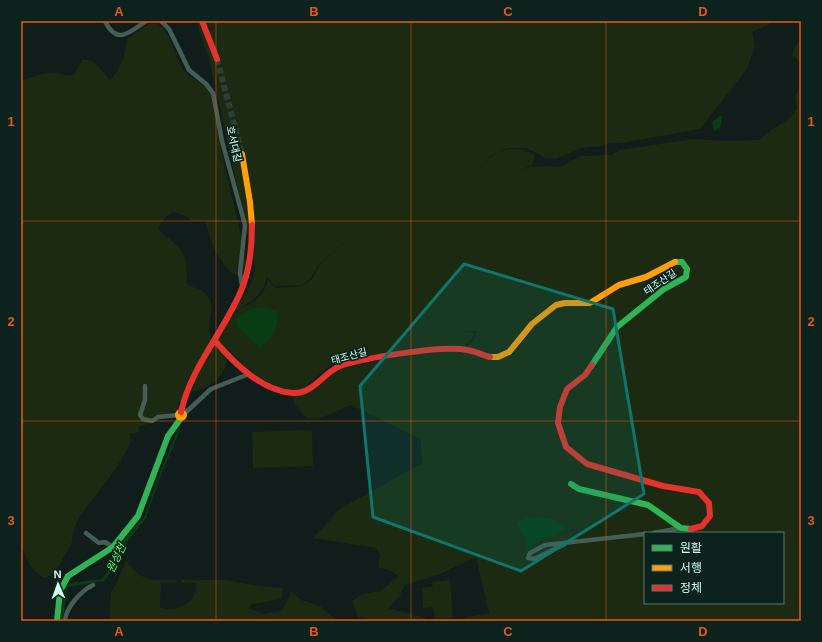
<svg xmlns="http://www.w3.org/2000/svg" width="822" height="642" font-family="Helvetica,'Noto Sans KR',sans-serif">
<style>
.green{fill:#1b2a10;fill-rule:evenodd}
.water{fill:#083d14}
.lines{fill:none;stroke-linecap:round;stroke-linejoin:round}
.secondary-tunnel{stroke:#2d3f3a;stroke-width:6;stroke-dasharray:6 3;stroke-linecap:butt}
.street{stroke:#455e55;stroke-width:4.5}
.fast{stroke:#30b455;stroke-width:6}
.slow{stroke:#ff9f0a;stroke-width:6}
.jam{stroke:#e5322d;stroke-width:6}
.marked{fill:#0f766e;fill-opacity:0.2;stroke:#0f766e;stroke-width:3;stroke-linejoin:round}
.grid{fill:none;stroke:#e8590c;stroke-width:1;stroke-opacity:0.55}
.labels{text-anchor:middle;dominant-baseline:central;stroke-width:3.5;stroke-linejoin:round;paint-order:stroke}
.street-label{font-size:10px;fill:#cdffef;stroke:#0c221c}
.water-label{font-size:11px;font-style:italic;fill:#5bff61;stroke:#0c221c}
.neatline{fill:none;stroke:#e8590c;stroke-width:1.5}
.grid-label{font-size:13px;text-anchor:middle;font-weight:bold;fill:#e8590c}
</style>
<rect width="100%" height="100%" fill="#111d1a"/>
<path class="green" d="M198,21H771L770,24L752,32L755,46L747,69L700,129L621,143H610L601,146L582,148L556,159L545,158L527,148H507L490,156L479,168C483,165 486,160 490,157C503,147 521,146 535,155L532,165L521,170L532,166L560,167L581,156L611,155L620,150L693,139L728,141L759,140L772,129L788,120L797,109L795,97L801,85V621H461L467,617L489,613L476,557L440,574L405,585L399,597L388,608L425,618L427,621H380L358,617L352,601L363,594L381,591L398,576L391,571L378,567L380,555L376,548L313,538L340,509L422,463L421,439L351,405L321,418H307L295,405L292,396L306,392L332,372L354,366L412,354L463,351L476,336V331H464L474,332L475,335L464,346L416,348L332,364L303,389L293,391L261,380L250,371L220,341L217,333L219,324L239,310L232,313C243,298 252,287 255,268L209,58L199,31ZM350,236L319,266L313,278L302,286L276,288L268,280C264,295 255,303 241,308C256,298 262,296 267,277L275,286L302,285L311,278L318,266ZM645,533H783V603H645ZM553,536L543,538L527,548L525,537Z
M148,24H158C173,36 173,54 183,69C190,79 203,82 210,93C218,104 219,141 222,156C231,193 241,231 247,269L246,276L239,277C219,266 210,243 206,221H192L186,216L174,212C166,215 163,220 158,228C161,234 166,236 172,241C187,252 187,266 187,284C193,289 200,287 206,294C218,306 206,322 210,336C213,345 220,351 227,357C228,375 208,389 193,392L187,387L186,396L178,403L179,406L177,413L172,412L167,415H160L154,422L138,427L140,432L130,434L131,442L115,470L80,516L73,531L72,542L59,566L50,576L44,578C32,571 28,562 23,550L21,549V81C32,77 43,72 55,73C62,73 67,77 74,75L82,60C96,58 101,71 110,80C122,67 125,56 127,39Z
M801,40V63L792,55L795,46Z
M312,430L313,466L253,468L252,432Z
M126,560C140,582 153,580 177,580V583H161L160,607C177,614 198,602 196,583H182L181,580H227L259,586L283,588L281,599L252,604L248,608L264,614L283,610L291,591L301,600L320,606L337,621H109L111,592L117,582Z
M450,580L453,618L435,619L433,607L423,608L422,588L432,587L433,593L432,582Z"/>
<path class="water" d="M720,116L722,117L720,128L714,131L712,122Z
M258,307L276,311L279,315L274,334L260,348L236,325L237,318L247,311Z
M178,429L180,430L159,480L146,518L126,543L115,566L104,581L67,587L63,621H60L66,585L77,582L102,579L110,569L124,539L145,516L158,477Z
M540,517L553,519L567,529L553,536L543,538L527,549L525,537L515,522L527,518Z"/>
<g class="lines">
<path class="secondary-tunnel" d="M217,59L242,154"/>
<path class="street" d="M105,21C117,46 130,32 146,21
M161,21L169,29L189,70L206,84L213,93L222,141L245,225L240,273L242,286
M145,386V400L140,415L143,419L152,421L158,417L178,415
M184,414L211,389L249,374
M86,533L99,543L105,542L113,547
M653,533L681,528
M565,544L534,559L528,558L530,553L545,545L645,534
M65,621C66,607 81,591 93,585"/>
<path class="fast" d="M592,365L617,327L664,289L686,277L687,269L682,262H675
M571,484L579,489L648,505L681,528L691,529
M57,621L60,591L68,576L113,547L138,516L168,436L181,418"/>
<path class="slow" d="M242,154L250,202L252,225
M490,357H498L509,352L532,324L556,305L565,303H590L619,285L646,277L675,262
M178 415a3 3 0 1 1 6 0a3 3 0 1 1-6 0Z"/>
<path class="jam" d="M202,21L217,59
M216,342C235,364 262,391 293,393C313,394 323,373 340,366C364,358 442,345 467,350C475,351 482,355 490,357
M592,365L585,375L567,389L560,407L558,423L566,447L587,464L663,486L699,492L709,503L710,516L702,526L691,529
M181,412C191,367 223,333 241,291C250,270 252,248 252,225"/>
</g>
<path class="marked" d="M464,264L613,309L644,494L521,571L373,517L360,386Z"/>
<path class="grid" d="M216,21V621M411,21V621M606,21V621M21,221H801M21,421H801"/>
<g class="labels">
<g class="street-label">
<text transform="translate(234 144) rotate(77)">호서대길</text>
<text transform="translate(660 282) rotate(-34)">태조산길</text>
<text transform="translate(349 356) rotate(-15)">태조산길</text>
</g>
<g class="water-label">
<text transform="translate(116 558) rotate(-64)">원성천</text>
</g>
</g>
<rect width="822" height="642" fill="none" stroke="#0c221c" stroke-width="44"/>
<rect x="644" y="532" width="140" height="72" fill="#0c221c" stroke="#597a70"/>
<rect x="652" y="545" width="20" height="6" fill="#30b455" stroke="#597a70"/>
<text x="680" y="552" font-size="12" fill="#cdffef">원활</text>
<rect x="652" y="565" width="20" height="6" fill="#ff9f0a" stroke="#597a70"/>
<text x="680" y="572" font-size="12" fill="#cdffef">서행</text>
<rect x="652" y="585" width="20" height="6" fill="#e5322d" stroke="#597a70"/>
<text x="680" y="592" font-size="12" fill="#cdffef">정체</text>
<g transform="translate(58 584) rotate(358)" stroke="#0c221c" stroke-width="3" paint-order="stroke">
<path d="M0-3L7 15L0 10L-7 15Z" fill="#cdffef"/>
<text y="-6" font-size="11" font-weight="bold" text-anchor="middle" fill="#cdffef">N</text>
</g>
<rect x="22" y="22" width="778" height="598" class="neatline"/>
<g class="grid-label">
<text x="119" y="16">A</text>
<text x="314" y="16">B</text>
<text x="508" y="16">C</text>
<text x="703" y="16">D</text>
<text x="11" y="126">1</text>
<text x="811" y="126">1</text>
<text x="11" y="326">2</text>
<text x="811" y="326">2</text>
<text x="11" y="525">3</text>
<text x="811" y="525">3</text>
<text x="119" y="636">A</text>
<text x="314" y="636">B</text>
<text x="508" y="636">C</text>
<text x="703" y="636">D</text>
</g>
</svg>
